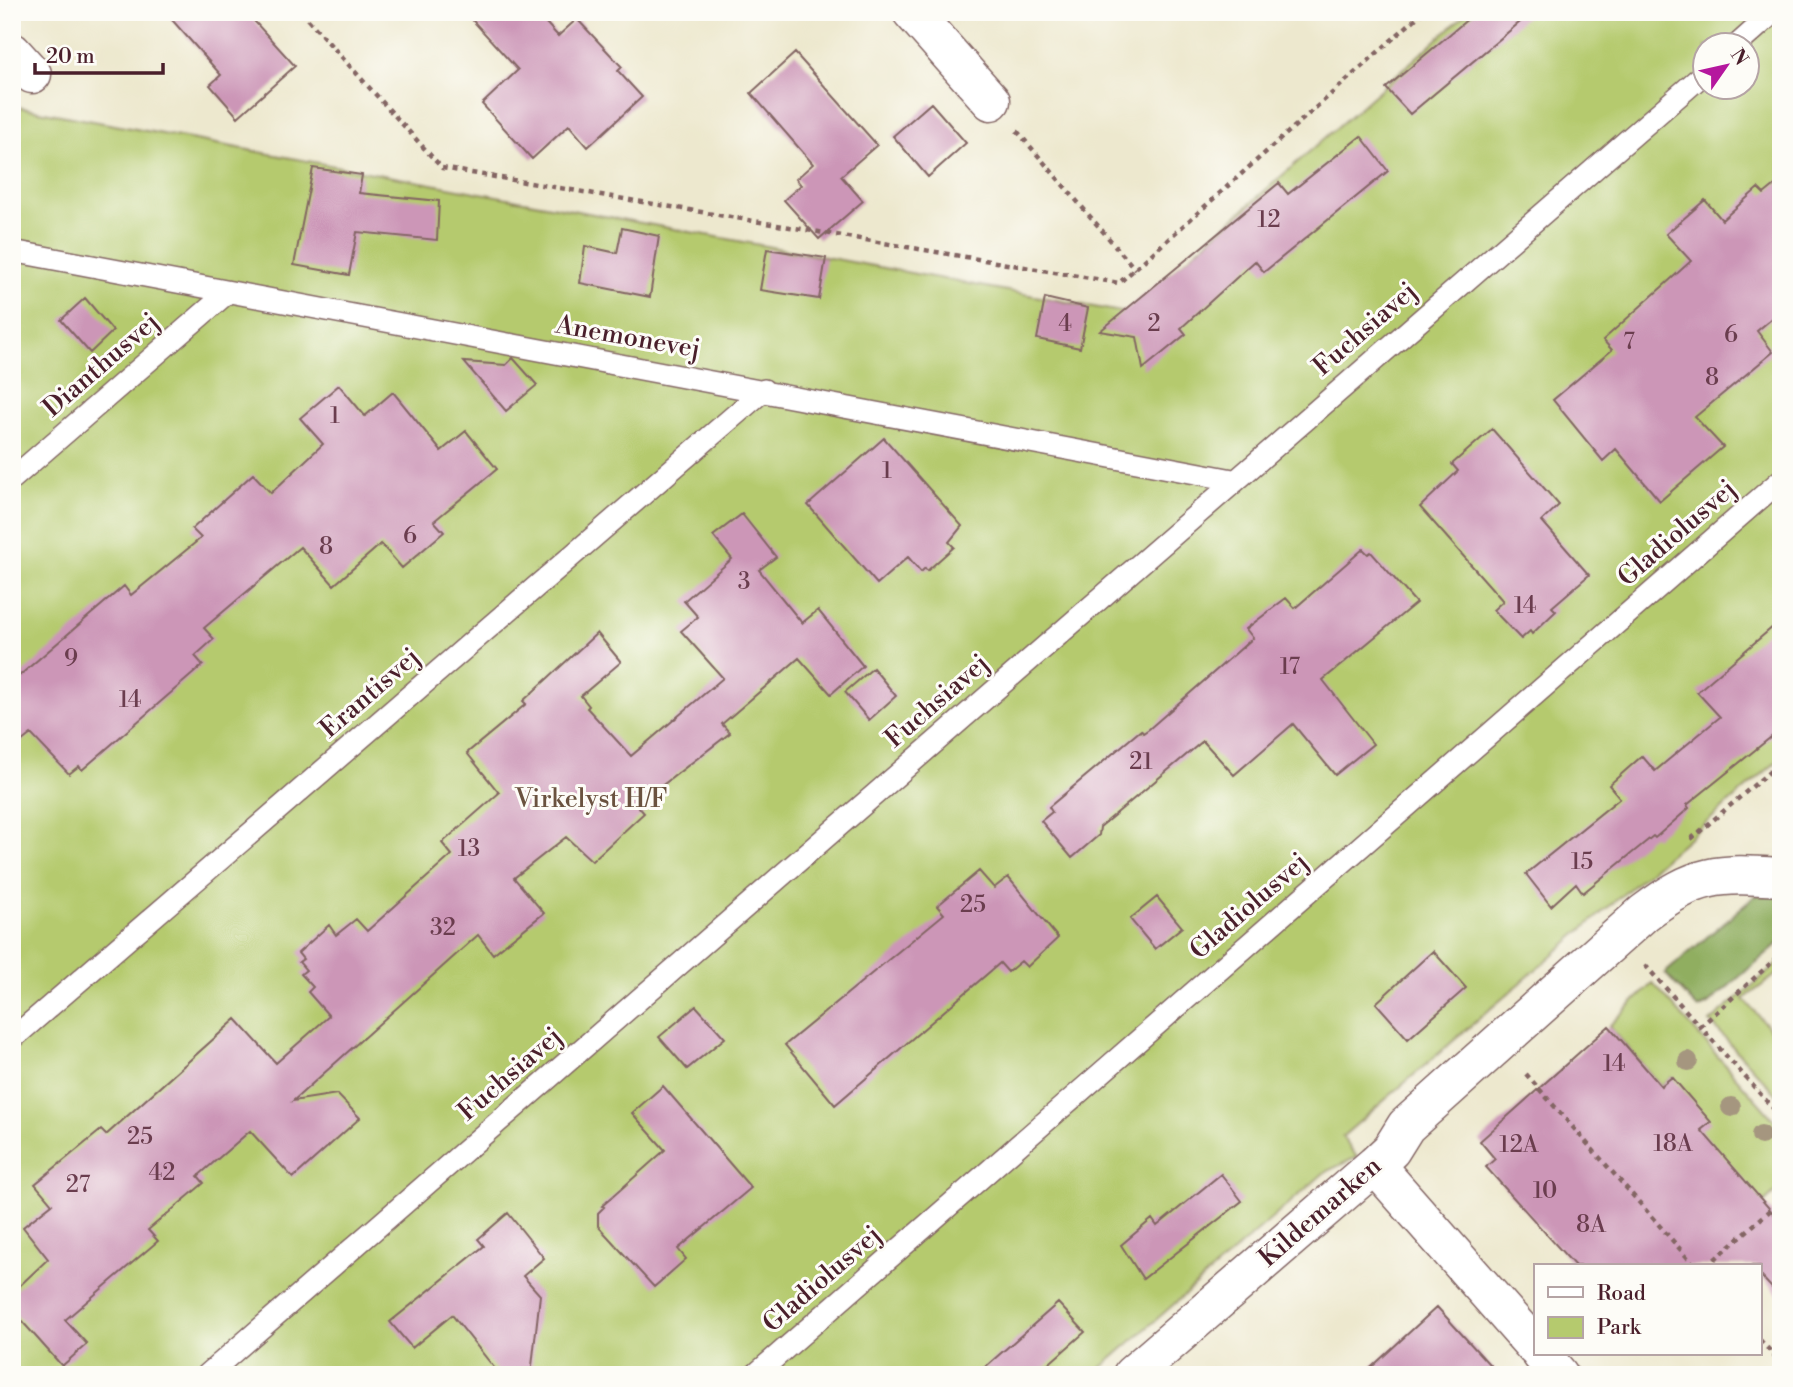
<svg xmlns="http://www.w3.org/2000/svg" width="1793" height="1387" font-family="'Libre Bodoni',serif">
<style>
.green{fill:#b5ca6e;stroke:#80744c;stroke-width:2;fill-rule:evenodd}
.forest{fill:#90ae61;stroke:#6d6646;stroke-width:2}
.building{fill:#cc96b7}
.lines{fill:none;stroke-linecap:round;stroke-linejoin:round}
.lane-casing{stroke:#836564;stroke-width:24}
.street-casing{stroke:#836564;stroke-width:41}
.path{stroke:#836564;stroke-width:4.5;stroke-dasharray:5 5;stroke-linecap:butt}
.lane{stroke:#fff;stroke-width:21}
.street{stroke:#fff;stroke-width:38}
.tree{fill:#a5967f}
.labels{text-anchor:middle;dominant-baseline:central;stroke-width:6;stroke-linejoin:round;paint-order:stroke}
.number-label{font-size:23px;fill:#6a3d4e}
.street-label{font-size:26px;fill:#4a1f2b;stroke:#fdfcf7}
.park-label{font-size:26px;fill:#6a523f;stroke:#fdfcf7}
</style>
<rect width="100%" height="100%" fill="#fdfcf7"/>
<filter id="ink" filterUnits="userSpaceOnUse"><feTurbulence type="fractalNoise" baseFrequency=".0143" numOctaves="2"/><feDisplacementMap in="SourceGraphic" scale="14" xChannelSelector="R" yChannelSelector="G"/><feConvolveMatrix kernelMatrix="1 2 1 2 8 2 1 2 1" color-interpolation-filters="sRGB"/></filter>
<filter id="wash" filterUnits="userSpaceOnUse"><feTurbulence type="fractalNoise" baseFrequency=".00686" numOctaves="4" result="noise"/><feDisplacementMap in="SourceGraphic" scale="28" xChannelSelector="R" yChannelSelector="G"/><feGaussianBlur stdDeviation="1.57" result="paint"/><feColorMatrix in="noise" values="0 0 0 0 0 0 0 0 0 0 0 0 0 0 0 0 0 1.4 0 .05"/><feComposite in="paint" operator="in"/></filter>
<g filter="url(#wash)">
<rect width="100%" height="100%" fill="#ede8ce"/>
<path class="green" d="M1468,12H1781V758L1342,1137L1357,1157L1325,1172L1093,1375H12V106L1126,313ZM1706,46H1748V88H1706Z
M1781,961V971L1744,999L1781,1042V1099L1710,1022Z
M1653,983L1781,1128V1187L1699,1263L1701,1130L1672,1077L1661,1086L1609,1026Z"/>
<path class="forest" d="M1756,895L1781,896V941L1708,1004L1698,1009L1665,973Z"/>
<g id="blocks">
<path class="building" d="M165,12H246L295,66L238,117L210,85L221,75Z
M465,12H536L558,36L577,19L622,67L618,71L642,97L588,147L569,125L532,159L482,104L518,70Z
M1476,12H1532L1410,114L1386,88Z
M795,53L877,145L841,176L863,201L819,239L784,200L801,185L796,179L813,164L751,93Z
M931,103L966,143L928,177L893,136Z
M1361,136L1388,171L1264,272L1255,261L1181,328L1186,334L1143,369L1137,337L1100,331L1279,183L1288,194Z
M313,168L362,175L359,193L439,201L437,240L357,232L349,275L294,265Z
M1781,180V311L1757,331L1773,352L1695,417L1723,447L1660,501L1616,449L1603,461L1553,400L1612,350L1603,340L1691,261L1666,234L1705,200L1722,220L1758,188L1764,194Z
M622,228L659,236L650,297L580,283L585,246L617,253Z
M767,249L826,258L819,299L760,290Z
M85,298L113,331L90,353L61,320Z
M1045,298L1088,308L1080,348L1037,339Z
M513,358L537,385L506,411L464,362L506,365Z
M339,385L365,416L393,392L441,451L466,431L497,469L434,521L444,532L402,568L381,544L334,585L300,547L204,628L214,639L195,656L203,665L82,770L79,766L69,774L31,734L12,749V682L124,586L131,595L201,538L192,529L253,474L271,493L323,444L300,418Z
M1492,429L1559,505L1542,521L1589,575L1552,607L1556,611L1532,634L1530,631L1521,639L1493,610L1503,601L1420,507L1458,471L1452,464Z
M884,438L962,526L949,542L954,547L927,571L925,568L921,572L908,557L877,584L808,505Z
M742,514L776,557L759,570L802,623L818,610L863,666L831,694L799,658L722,724L730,733L637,805L644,813L592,861L566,837L514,878L544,913L493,954L478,935L293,1101L337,1094L360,1118L293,1178L250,1131L198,1176L204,1183L148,1230L158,1241L65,1320L87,1344L62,1366L12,1310V1293L48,1259L23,1227L52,1204L35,1184L101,1130L106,1135L236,1019L276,1063L329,1016L308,992L313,987L301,974L306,970L299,962L303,959L298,953L329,925L336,935L356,919L367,931L452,855L442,843L499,793L467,753L526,704L523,701L597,633L621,662L581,696L589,706L587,708L631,756L723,678L681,631L698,617L684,601L732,559L713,536Z
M1363,549L1368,554L1371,552L1416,603L1323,680L1373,744L1335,775L1293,724L1234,775L1203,741L1100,827L1099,835L1072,858L1041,821L1052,812L1049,807L1141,730L1143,733L1149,729L1253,638L1246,629L1286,598L1295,608Z
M1781,620V729L1687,805L1689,808L1655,838L1653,836L1583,893L1576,883L1551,906L1526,874L1620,798L1609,785L1642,756L1655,771L1720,717L1697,692Z
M873,668L896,696L869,720L845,692Z
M979,871L994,888L1008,877L1058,938L1027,967L1021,961L1008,972L1000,963L835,1105L785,1045L944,914L937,906Z
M1157,897L1182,927L1155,949L1130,919Z
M1433,951L1466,988L1408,1039L1376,1003Z
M696,1006L725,1038L687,1069L659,1037Z
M1609,1026L1661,1086L1672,1077L1711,1122L1701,1130L1781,1222V1298L1760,1275V1266H1575L1486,1167L1495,1159L1480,1141Z
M663,1086L751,1188L678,1249L686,1259L654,1287L598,1226V1213L604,1207L602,1206L665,1150L632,1113Z
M1221,1174L1242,1201L1143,1279L1121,1245L1152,1219L1157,1226Z
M508,1213L544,1258L523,1276L540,1295L531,1375H500L452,1315L412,1348L390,1322L484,1246L478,1239Z
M1058,1303L1085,1332L1036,1375H976Z
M1437,1307L1499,1375H1363Z"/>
</g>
</g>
<g filter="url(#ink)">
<use href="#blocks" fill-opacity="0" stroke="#836564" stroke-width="2"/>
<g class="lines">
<defs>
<path id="lane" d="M1736,46L1774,12
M12,251L1233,480
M12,479L227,293
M12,1039L764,390
M207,1375L1706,72
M755,1375L1781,480"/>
<path id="street" d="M912,12L991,101
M12,52L32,74
M1375,1165L1536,1348
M1541,1354L1559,1375
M1132,1375L1375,1165L1391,1150L1406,1126L1644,913C1697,873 1717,873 1781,877"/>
</defs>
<use href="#lane" class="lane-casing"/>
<use href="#street" class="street-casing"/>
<path class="path" d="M301,12L442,168L1119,283L1423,12
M1017,131L1135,269
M1691,839L1781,762
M1645,965L1781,1117
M1700,1027L1781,954
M1526,1074L1695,1266
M1707,1266L1781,1201
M1760,1340L1781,1363"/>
<use href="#lane" class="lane"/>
<use href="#street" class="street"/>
</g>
<g class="tree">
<circle cx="1688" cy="1061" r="10"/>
<circle cx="1731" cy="1107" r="10"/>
<circle cx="1761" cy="1135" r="10"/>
</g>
</g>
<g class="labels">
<g class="number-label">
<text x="1269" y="220">12</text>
<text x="1065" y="324">4</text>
<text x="1154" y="324">2</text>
<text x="1731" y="335">6</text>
<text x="1629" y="342">7</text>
<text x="1712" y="378">8</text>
<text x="335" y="416">1</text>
<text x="887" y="471">1</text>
<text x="410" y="536">6</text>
<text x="326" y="547">8</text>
<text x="744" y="582">3</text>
<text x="1525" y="606">14</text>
<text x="71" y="659">9</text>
<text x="1290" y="667">17</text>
<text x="130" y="700">14</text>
<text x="1141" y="762">21</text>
<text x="469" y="849">13</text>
<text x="1582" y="862">15</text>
<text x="973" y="905">25</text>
<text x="443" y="928">32</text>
<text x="1614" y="1064">14</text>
<text x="140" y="1137">25</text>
<text x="1673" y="1144">18A</text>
<text x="1519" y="1145">12A</text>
<text x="162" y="1173">42</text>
<text x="78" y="1185">27</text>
<text x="1545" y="1191">10</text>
<text x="1591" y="1225">8A</text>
</g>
<g class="street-label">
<text transform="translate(1365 329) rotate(-41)">Fuchsiavej</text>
<text transform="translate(628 337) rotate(10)">Anemonevej</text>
<text transform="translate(101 365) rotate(-41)">Dianthusvej</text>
<text transform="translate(1677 533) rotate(-41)">Gladiolusvej</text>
<text transform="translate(370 693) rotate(-41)">Erantisvej</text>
<text transform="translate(937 701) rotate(-41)">Fuchsiavej</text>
<text transform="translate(1249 906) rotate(-41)">Gladiolusvej</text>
<text transform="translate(510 1074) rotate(-41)">Fuchsiavej</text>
<text transform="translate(1320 1212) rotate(-41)">Kildemarken</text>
<text transform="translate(822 1279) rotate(-41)">Gladiolusvej</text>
</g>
<g class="park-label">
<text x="591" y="799">Virkelyst H/F</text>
</g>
</g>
<rect width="1793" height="1387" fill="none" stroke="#fdfcf7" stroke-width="42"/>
<rect x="1534" y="1264" width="228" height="91" fill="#fdfcf7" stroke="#b5a4a5" stroke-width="2"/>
<rect x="1548" y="1287" width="35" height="10" fill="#ffffff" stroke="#b5a4a5" stroke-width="2"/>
<text x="1597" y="1300" font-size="21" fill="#4a1f2b">Road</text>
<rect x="1548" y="1317" width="35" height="21" fill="#b5ca6e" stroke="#b5a4a5" stroke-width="2"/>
<text x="1597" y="1334" font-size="21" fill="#4a1f2b">Park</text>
<g transform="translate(1726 66) rotate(56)"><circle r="33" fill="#fdfcf7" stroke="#b5a4a5" stroke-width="2"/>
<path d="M0-5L12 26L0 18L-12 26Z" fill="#b5179e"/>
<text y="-10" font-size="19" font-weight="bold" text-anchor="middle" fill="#4a1f2b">N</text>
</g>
<path d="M35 63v10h128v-10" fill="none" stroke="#4a1f2b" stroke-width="3.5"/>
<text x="46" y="63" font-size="21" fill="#4a1f2b" stroke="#fdfcf7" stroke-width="5" paint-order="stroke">20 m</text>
</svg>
